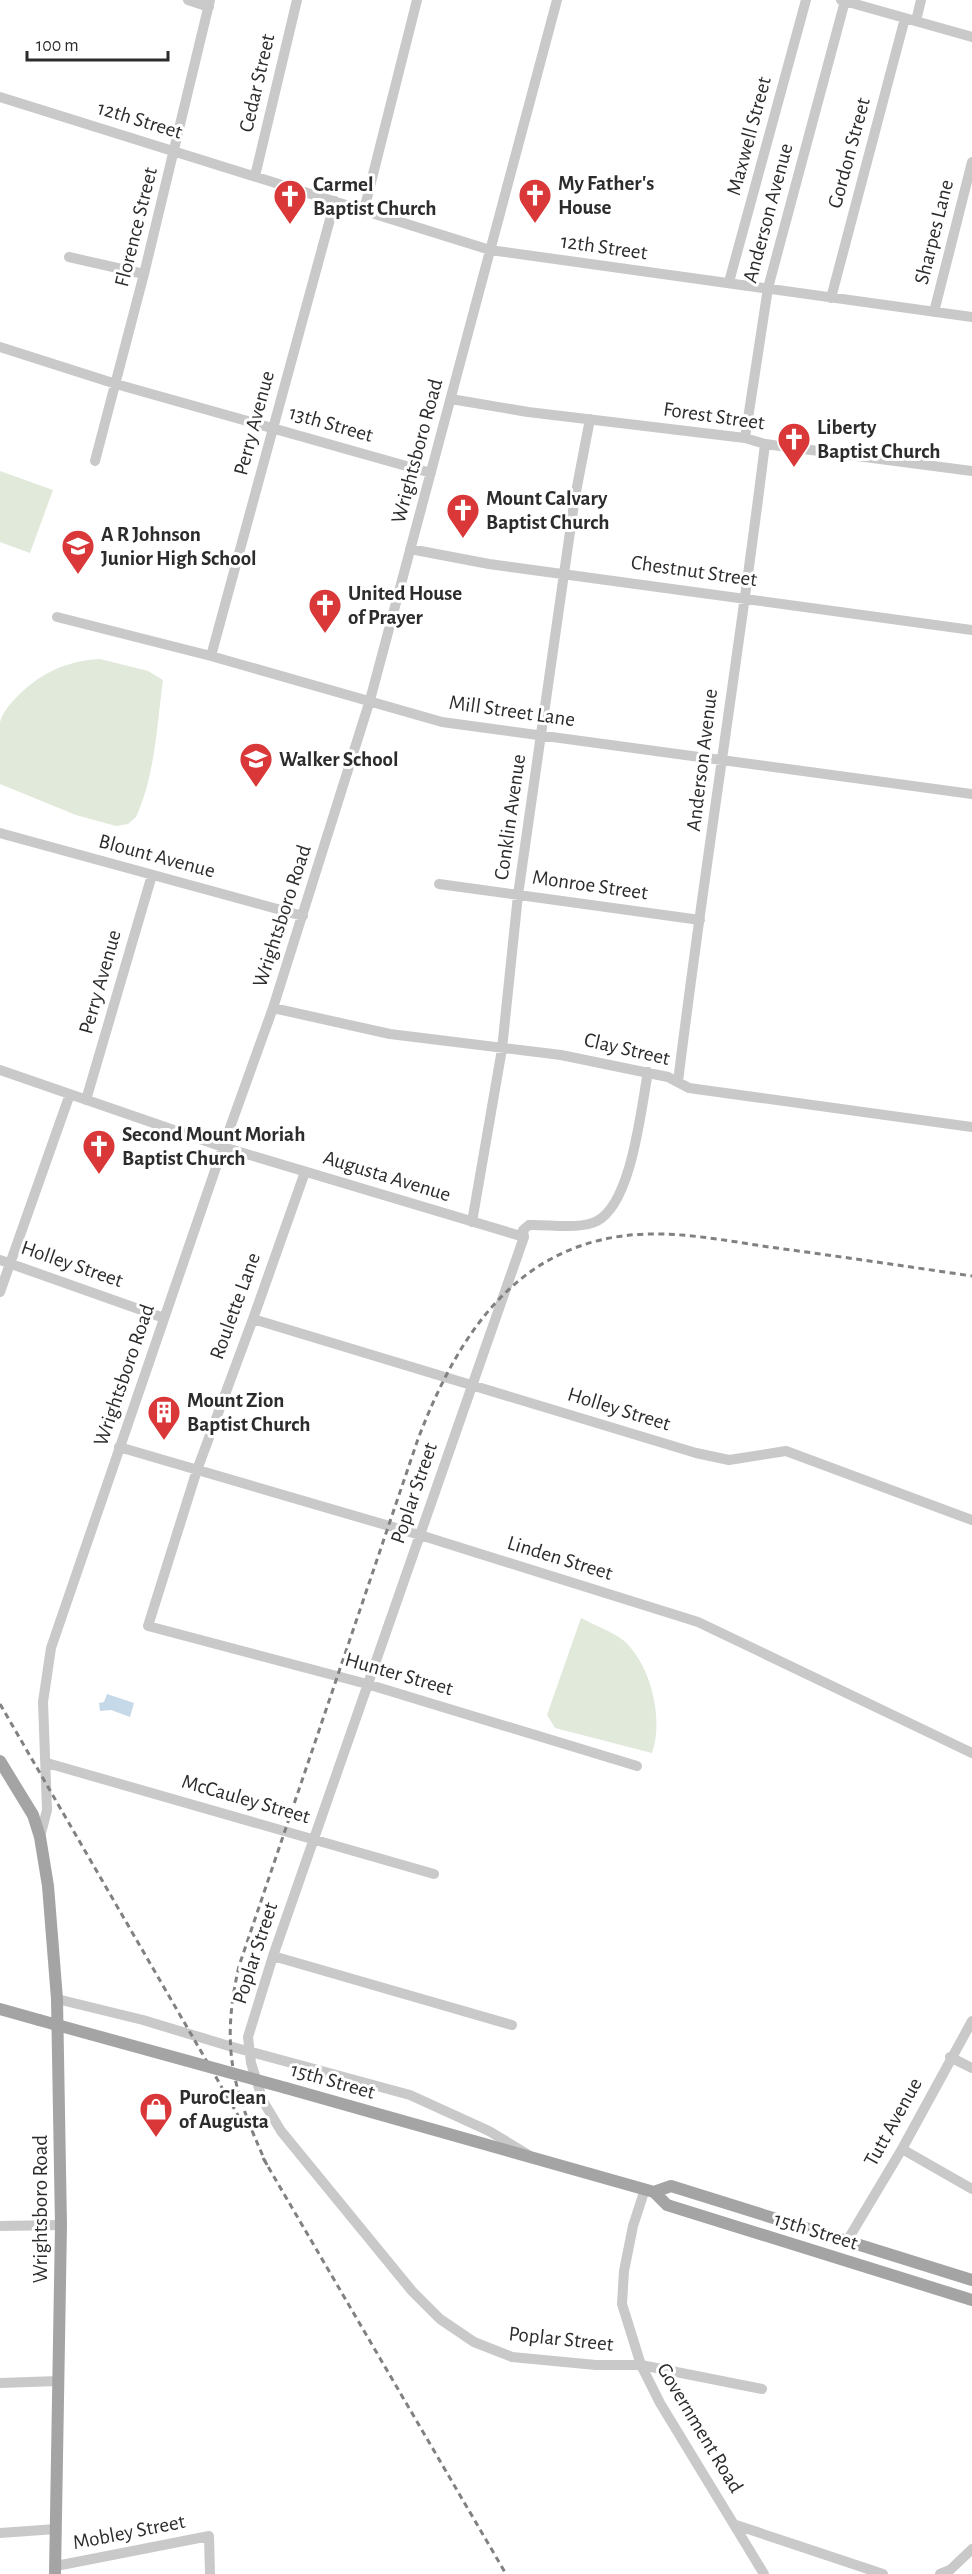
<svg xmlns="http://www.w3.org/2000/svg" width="972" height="2574" font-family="'Alegreya Sans',sans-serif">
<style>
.pitch{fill:#e1e9da}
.water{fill:#c6d9e8}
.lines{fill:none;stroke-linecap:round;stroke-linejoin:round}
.minor{stroke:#c9c9c9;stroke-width:10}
.major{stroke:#a4a4a4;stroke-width:12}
.rail{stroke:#818181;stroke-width:3;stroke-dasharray:6 4.5;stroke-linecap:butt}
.major-bridge{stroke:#a4a4a4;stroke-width:12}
.labels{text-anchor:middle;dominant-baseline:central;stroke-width:6;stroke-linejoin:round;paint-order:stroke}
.street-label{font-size:21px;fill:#2c2c2c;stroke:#fff}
.poi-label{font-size:21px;font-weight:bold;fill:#2c2c2c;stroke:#fff;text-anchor:start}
</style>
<rect width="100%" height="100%" fill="#fff"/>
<path class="pitch" d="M0,471L53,490L30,553L0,542Z
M100,659L148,671L163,680C157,724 155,776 136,817L128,824L116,826L76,815L0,784C0,764 0,742 0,723C1,715 9,705 14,700C38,674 65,661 100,659Z
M581,1618C594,1625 611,1631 623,1640C651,1664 664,1719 652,1753L555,1728L547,1715Z"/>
<path class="water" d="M107,1694L134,1703L130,1717L111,1710L100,1711L99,1703L104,1702Z"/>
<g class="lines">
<path class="minor" d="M188,0L209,7
M841,0L972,37
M916,21L921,0
M0,97L490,250L972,317
M255,176L297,0
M364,210L417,0
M69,257L144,274
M729,282L806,0
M831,298L905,18
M934,312L972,162
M0,347L116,384L431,473
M451,399L528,412L745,438L765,444L972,471
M745,438L768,288L845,1
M95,461L144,274L210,0
M410,549L489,564L972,630
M57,617L211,656L442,722L972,794
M211,656L335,201
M0,833L303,916
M439,884L700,920
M273,1008L390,1034L561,1055L668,1077L689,1088L972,1127
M0,1070L223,1147L524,1237
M648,1072C641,1108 632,1203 597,1221C581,1230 547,1224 529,1225L523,1230L524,1237L273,1956L248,2037L251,2063L263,2101L281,2131L412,2291L440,2319L474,2342L512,2357L596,2365H641L762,2389
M678,1082C704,868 739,657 765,444
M86,1100L152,875
M305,1172L253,1319L197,1470L148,1626L367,1684L637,1766
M472,1222L502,1049L518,895L575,497L590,419
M0,1260L164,1318
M0,1292L70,1094
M253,1319L696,1453L729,1460L786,1451L972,1520
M119,1447L420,1535L698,1622L972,1753
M47,1763L434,1874
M40,1837L47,1810L43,1702L51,1648L223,1147L273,1008L370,700L557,0
M273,1956L512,2025
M57,1999L143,2020L229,2046L410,2095L489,2131L527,2154
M950,2057L972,2068
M902,2149L972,2189
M645,2189L633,2226L624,2271L622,2304L641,2365L660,2403L764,2574
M0,2226L61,2225
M847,2241L902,2149L972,2021
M0,2383L58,2381
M736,2525L883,2574
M0,2533L56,2529
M56,2566L209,2536L210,2574
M940,2574L950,2570L972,2549"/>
<path class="major" d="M0,1761L33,1815L40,1837L48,1886L57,1999L61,2225L55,2574
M0,2009L39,2020
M286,2088L654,2192L667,2205L972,2300
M654,2192L671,2186L972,2280"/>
<path class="rail" d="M0,1704L239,2117
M263,2158L506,2574
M267,2165C233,2090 220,2049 239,1966L418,1439C459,1332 520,1238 647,1234C688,1233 729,1241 769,1247C837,1256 904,1266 972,1276"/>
<path class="major-bridge" d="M39,2020L286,2088"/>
</g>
<defs>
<symbol id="church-pin" viewBox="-11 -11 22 30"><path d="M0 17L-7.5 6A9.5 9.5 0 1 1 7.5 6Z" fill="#d93738" stroke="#fff"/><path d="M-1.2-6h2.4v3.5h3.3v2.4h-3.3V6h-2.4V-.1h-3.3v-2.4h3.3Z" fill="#fff"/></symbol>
<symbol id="school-pin" viewBox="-11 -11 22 30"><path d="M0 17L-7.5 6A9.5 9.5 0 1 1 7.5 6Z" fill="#d93738" stroke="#fff"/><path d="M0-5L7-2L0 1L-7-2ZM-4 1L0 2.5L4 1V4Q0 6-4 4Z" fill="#fff"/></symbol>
<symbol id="building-pin" viewBox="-11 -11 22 30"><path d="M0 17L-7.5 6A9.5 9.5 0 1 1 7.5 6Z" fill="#d93738" stroke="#fff"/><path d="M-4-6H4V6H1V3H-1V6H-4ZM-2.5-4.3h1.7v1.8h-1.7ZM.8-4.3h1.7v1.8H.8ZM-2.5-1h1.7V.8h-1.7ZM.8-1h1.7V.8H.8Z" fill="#fff"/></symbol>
<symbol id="shop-pin" viewBox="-11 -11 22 30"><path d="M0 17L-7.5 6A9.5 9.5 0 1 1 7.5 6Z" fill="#d93738" stroke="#fff"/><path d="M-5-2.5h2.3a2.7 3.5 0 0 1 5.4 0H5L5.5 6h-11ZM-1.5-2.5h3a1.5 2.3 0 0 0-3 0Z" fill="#fff"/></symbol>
</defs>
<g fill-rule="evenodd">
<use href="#church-pin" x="516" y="176" width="38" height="52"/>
<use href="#church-pin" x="271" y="177" width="38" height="52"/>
<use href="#church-pin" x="775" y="420" width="38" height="52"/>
<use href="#church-pin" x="444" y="491" width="38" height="52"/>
<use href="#school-pin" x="59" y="527" width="38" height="52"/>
<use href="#church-pin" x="306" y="586" width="38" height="52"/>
<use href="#school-pin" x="237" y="740" width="38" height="52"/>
<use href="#church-pin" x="80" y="1127" width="38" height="52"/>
<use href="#building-pin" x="145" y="1393" width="38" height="52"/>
<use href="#shop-pin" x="137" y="2090" width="38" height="52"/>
</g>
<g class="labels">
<g class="street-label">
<text transform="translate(257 83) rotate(-77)">Cedar Street</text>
<text transform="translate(140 120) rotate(17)">12th Street</text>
<text transform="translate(749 136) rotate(-75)">Maxwell Street</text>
<text transform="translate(849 153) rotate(-75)">Gordon Street</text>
<text transform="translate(768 213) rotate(-75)">Anderson Avenue</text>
<text transform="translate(136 227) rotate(-76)">Florence Street</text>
<text transform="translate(934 232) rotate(-76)">Sharpes Lane</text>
<text transform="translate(604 247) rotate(8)">12th Street</text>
<text transform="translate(714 416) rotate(8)">Forest Street</text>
<text transform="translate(254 423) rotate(-75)">Perry Avenue</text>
<text transform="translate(331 424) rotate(16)">13th Street</text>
<text transform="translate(417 451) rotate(-75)">Wrightsboro Road</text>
<text transform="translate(694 571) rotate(8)">Chestnut Street</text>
<text transform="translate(512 711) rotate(8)">Mill Street Lane</text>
<text transform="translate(702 760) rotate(-83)">Anderson Avenue</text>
<text transform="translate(510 817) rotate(-82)">Conklin Avenue</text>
<text transform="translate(157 856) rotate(15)">Blount Avenue</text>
<text transform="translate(590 885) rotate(8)">Monroe Street</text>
<text transform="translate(282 916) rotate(-72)">Wrightsboro Road</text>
<text transform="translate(100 982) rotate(-74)">Perry Avenue</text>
<text transform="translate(627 1049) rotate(13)">Clay Street</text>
<text transform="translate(387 1176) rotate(17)">Augusta Avenue</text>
<text transform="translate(72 1264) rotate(19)">Holley Street</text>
<text transform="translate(235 1306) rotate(-70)">Roulette Lane</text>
<text transform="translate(124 1375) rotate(-71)">Wrightsboro Road</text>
<text transform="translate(619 1409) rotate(17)">Holley Street</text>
<text transform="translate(414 1493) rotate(-71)">Poplar Street</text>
<text transform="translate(560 1558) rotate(17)">Linden Street</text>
<text transform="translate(399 1674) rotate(16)">Hunter Street</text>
<text transform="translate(246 1799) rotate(16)">McCauley Street</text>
<text transform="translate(255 1953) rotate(-72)">Poplar Street</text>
<text transform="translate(333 2081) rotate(16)">15th Street</text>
<text transform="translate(893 2122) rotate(-61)">Tutt Avenue</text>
<text transform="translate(40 2209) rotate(-90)">Wrightsboro Road</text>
<text transform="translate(816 2231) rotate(17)">15th Street</text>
<text transform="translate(561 2339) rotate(6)">Poplar Street</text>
<text transform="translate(700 2428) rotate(59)">Government Road</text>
<text transform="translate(129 2532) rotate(-11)">Mobley Street</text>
</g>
<g class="poi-label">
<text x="558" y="183">My Father's<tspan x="558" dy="24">House</tspan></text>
<text x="313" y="184">Carmel<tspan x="313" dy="24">Baptist Church</tspan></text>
<text x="817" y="427">Liberty<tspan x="817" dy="24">Baptist Church</tspan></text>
<text x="486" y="498">Mount Calvary<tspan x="486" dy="24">Baptist Church</tspan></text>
<text x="101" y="534">A R Johnson<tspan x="101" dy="24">Junior High School</tspan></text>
<text x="348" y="593">United House<tspan x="348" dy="24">of Prayer</tspan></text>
<text x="279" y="759">Walker School</text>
<text x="122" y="1134">Second Mount Moriah<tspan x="122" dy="24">Baptist Church</tspan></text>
<text x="187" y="1400">Mount Zion<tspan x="187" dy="24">Baptist Church</tspan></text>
<text x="179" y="2097">PuroClean<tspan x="179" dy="24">of Augusta</tspan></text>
</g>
</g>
<path d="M27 51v9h141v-9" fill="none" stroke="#2c2c2c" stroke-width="3"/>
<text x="36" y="51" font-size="18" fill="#2c2c2c" stroke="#ffffff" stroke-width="4.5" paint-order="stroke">100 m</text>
</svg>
